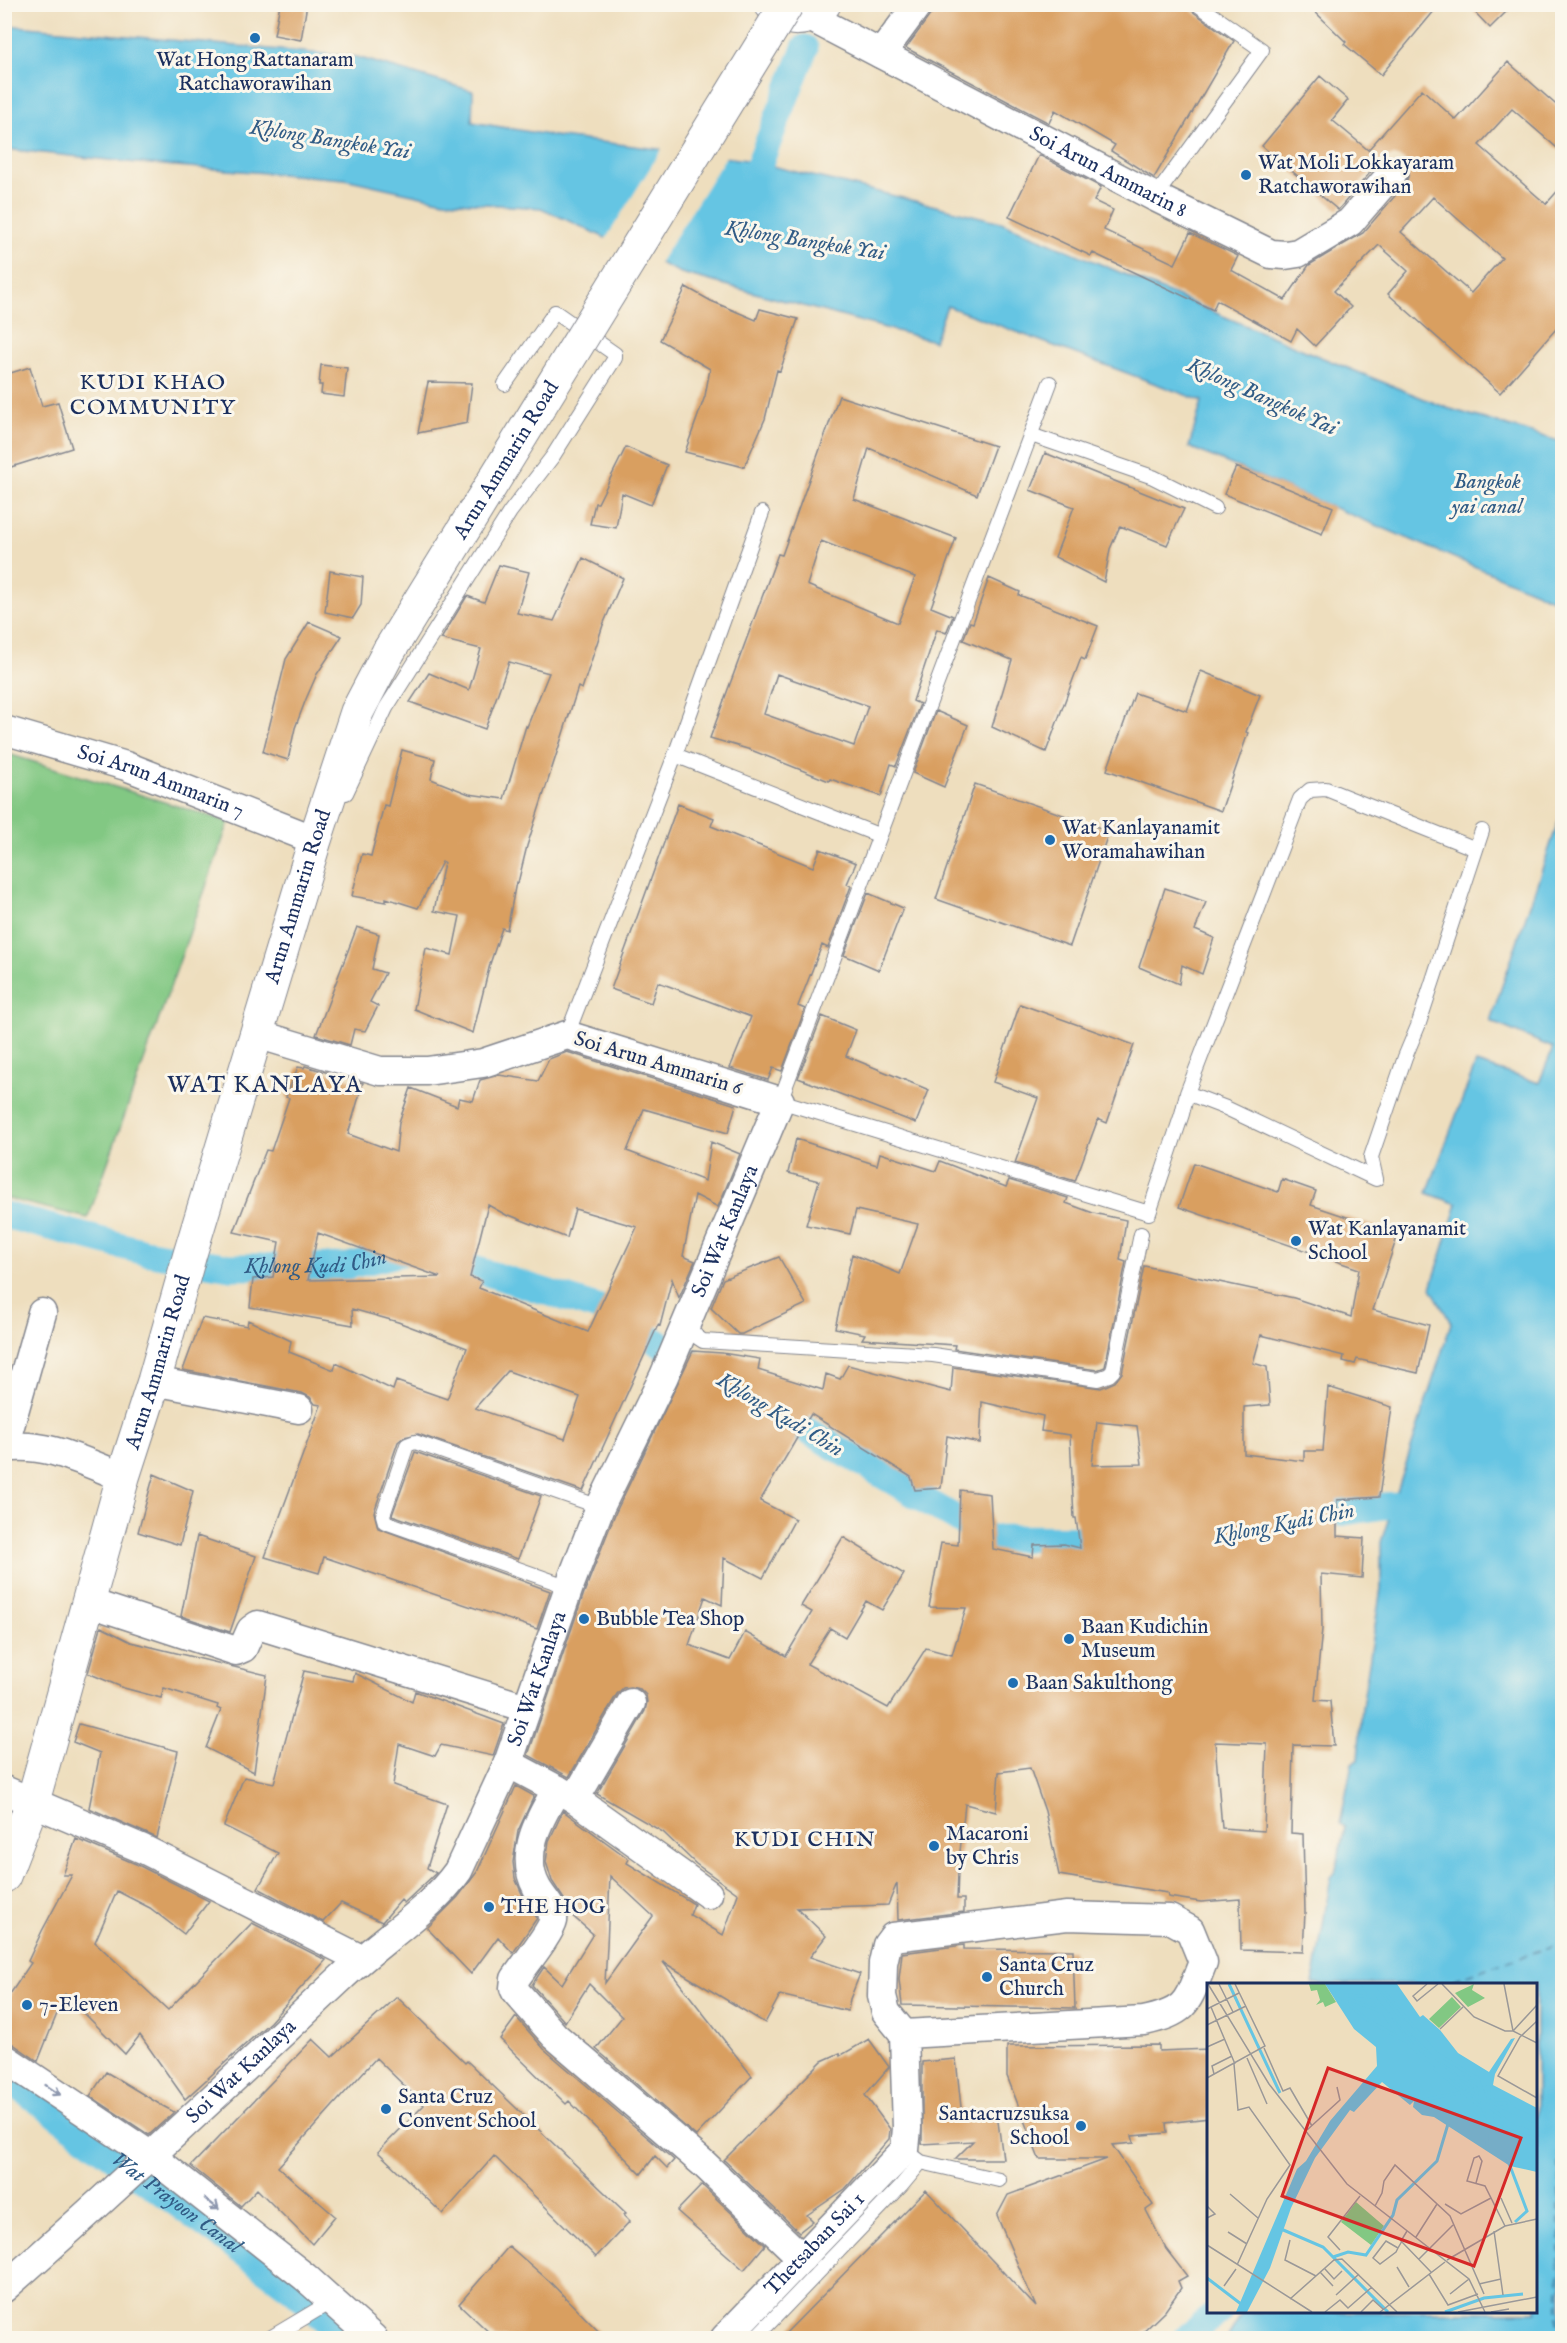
<svg xmlns="http://www.w3.org/2000/svg" width="1567" height="2343" font-family="'IM FELL English',serif">
<style>
.green{fill:#82c883;stroke:#4e7c70;stroke-width:1.5}
.water{fill:#65c5e3;stroke:#407aa0;stroke-width:1.5}
.pier{fill:#eedebe}
.lines{fill:none;stroke-linecap:round;stroke-linejoin:round}
.canal{stroke:#65c5e3;stroke-width:27}
.ferry{stroke:#315c86;stroke-width:1.5;stroke-dasharray:8 6;stroke-linecap:butt}
.building{fill:#d99f61;fill-rule:evenodd}
.service-casing{stroke:#84868e;stroke-width:16}
.minor-casing{stroke:#84868e;stroke-width:31}
.secondary-casing{stroke:#84868e;stroke-width:35}
.service{stroke:#fff;stroke-width:14}
.minor{stroke:#fff;stroke-width:28}
.secondary{stroke:#fff;stroke-width:33}
.secondary-bridge-casing{stroke:#84868e;stroke-width:35;stroke-linecap:butt}
.secondary-bridge{stroke:#fff;stroke-width:33}
.oneway{stroke:#8d97ae}
.poi-dot{fill:#1f6fb2;stroke:#fbf7ec;stroke-width:2}
.labels{text-anchor:middle;dominant-baseline:central;stroke-width:6;stroke-linejoin:round;paint-order:stroke}
.poi-label{font-size:21px;fill:#1b2f5e;stroke:#fbf7ec;text-anchor:start}
.street-label{font-size:21px;fill:#1b2f5e;stroke:#fbf7ec}
.water-label{font-size:22px;font-style:italic;fill:#315c86;stroke:#fbf7ec}
.neighbourhood-label{font-size:22px;letter-spacing:1.5px;fill:#1b2f5e;stroke:#fbf7ec}
.quarter-label{font-size:24px;letter-spacing:1.5px;fill:#1b2f5e;stroke:#fbf7ec}
.inset-river{fill:none;stroke:#65c5e3;stroke-width:3}
.inset-road{fill:none;stroke:#9a9898;stroke-width:1.5}
.view{fill:#d62828;fill-opacity:0.15;stroke:#d62828;stroke-width:3}
.inset-edge{fill:none;stroke:#1b2f5e;stroke-width:3}
</style>
<rect width="100%" height="100%" fill="#fbf7ec"/>
<filter id="ink" filterUnits="userSpaceOnUse"><feTurbulence type="fractalNoise" baseFrequency=".0167" numOctaves="2"/><feDisplacementMap in="SourceGraphic" scale="12" xChannelSelector="R" yChannelSelector="G"/><feConvolveMatrix kernelMatrix="1 2 1 2 8 2 1 2 1" color-interpolation-filters="sRGB"/></filter>
<filter id="wash" filterUnits="userSpaceOnUse"><feTurbulence type="fractalNoise" baseFrequency=".008" numOctaves="4" result="noise"/><feDisplacementMap in="SourceGraphic" scale="24" xChannelSelector="R" yChannelSelector="G"/><feGaussianBlur stdDeviation="1.35" result="paint"/><feColorMatrix in="noise" values="0 0 0 0 0 0 0 0 0 0 0 0 0 0 0 0 0 1.4 0 .05"/><feComposite in="paint" operator="in"/></filter>
<g filter="url(#wash)">
<rect width="100%" height="100%" fill="#eedebe"/>
<path class="green" d="M5,753L229,822L88,1218L5,1198Z"/>
<path class="water" d="M5,25L357,57L473,91L472,122L560,137L747,160L1001,222L1313,354L1447,408L1562,442V603L1189,447L1202,401L947,306L934,341L681,273L541,208L444,201L345,179L137,163L5,149Z
M1562,811V2338H1227L1243,2312H1536V1984H1313L1331,1877L1335,1873L1345,1827L1340,1824L1352,1763L1358,1760L1362,1707L1381,1588V1542L1451,1323L1431,1288L1457,1204L1427,1193L1476,1063L1539,1083L1553,1048L1490,1021Z"/>
<path class="pier" d="M663,147L727,155L658,265L605,240Z"/>
<g class="lines">
<g class="canal">
<path d="M746,198L805,48"/>
<path id="s1" d="M4,1215L145,1252L230,1267L348,1266L414,1250L601,1309L693,1363"/>
<path d="M772,1410L989,1538L1116,1539"/>
<path d="M1301,1519L1384,1506L1430,1503"/>
<path id="s2" d="M4,2076L295,2291L344,2338"/>
<path d="M1186,2338L1219,2312"/>
</g>
<path class="ferry" d="M1562,1088V1089
M1440,1984L1562,1943
M1559,2338V2137L1562,2127"/>
</g>
<g id="blocks">
<path class="building" d="M280,4H307L301,40L274,35Z
M934,4H1188L1192,11L1234,41L1154,178L1111,151L1115,145L1055,110L1049,123L906,48L931,14Z
M1307,4H1440L1381,75L1344,44L1346,42Z
M1467,4H1514L1490,28Z
M1508,62L1563,111V153L1512,109L1479,145L1546,204L1563,185V321L1500,393L1388,294L1408,271L1379,245L1334,291L1351,307L1315,346L1297,329L1291,341L1217,300L1213,310L1093,253L1091,256L1009,217L1039,155L1101,187L1094,201L1113,210L1104,230L1175,264L1190,233L1238,256L1231,270L1285,300L1309,265L1363,233L1406,183L1409,174L1408,166L1403,159L1395,156L1387,157L1380,161L1338,210L1262,146L1320,76L1348,100L1332,120L1368,150L1422,89L1456,120ZM1433,197L1502,258L1471,293L1401,232Z
M686,287L711,301L756,320L760,309L798,319L780,371L777,370L765,419L744,467L685,452L705,396L710,369L660,340Z
M321,365L347,368L344,397L321,394L322,385H319Z
M30,367L42,406L58,402L72,448L11,467L4,446V375Z
M428,382L472,383L467,423L418,433Z
M839,396L995,446L977,495L869,448L854,499L956,538L931,607L953,616L946,633L937,629L913,701L920,704L896,766L891,764L881,796L830,779L829,781L751,750L710,738L778,554L782,555ZM821,541L915,577L898,623L807,585ZM777,674L868,706L854,746L764,714Z
M626,447L667,465L651,505L622,493L616,528L590,524L595,503H598Z
M1045,453L1184,509L1167,545L1120,526L1110,549L1104,582L1055,557L1074,507L1030,490Z
M1236,467L1333,507L1322,534L1224,494Z
M583,558L623,578L603,625L582,689L578,687L527,846L518,883L516,882L507,930L502,928L490,964L473,1033L414,1009L426,948L452,955L460,916L434,911L444,863L442,862L418,908L386,898V902L352,896L362,854L371,856L384,805L388,806L402,750L435,759L431,779L469,794L504,799L526,726L527,727L549,673L509,662L485,729L410,702L429,673L469,690L481,649L441,639L467,596L484,602L499,565L529,572L517,613L554,621Z
M330,571L363,577L361,605L353,618L325,612Z
M989,578L1020,592L1019,595L1098,626L1085,660L1081,658L1046,752L992,727L1012,660L963,640L970,622L973,623Z
M309,622L342,636L317,674L306,699L295,728L288,760L263,752L286,659Z
M1201,671L1260,695L1246,732L1248,733L1221,811L1107,770L1135,693L1187,711Z
M936,711L968,725L944,787L913,773Z
M975,784L1109,831L1070,946L936,899Z
M678,804L714,818L711,826L813,867L820,849L856,863L847,884L851,886L828,948L822,945L798,1006L805,1009L782,1071L773,1068L768,1080L730,1068L751,1017L658,982L651,1003L611,989Z
M1165,888L1206,902L1195,930L1214,938L1202,974L1182,965L1179,984L1139,967Z
M868,893L903,908L879,970L844,955Z
M357,927L379,934L372,969L385,973L370,1002L378,1006L365,1031L354,1029L350,1045L316,1035Z
M1020,1004L1134,1045L1107,1123L1098,1119L1075,1181L1015,1163L1038,1098L993,1082Z
M822,1016L856,1030L846,1056L929,1090L916,1123L798,1078Z
M567,1052L736,1105L728,1133L644,1109L627,1151L705,1181L711,1142L740,1154L718,1207L695,1195L683,1256L695,1261L679,1298L672,1279L660,1326L658,1325L583,1491L418,1434L404,1437L398,1442L374,1512L378,1528L550,1591L537,1629L324,1557L319,1573L265,1557L321,1405L315,1404L310,1397L302,1393L183,1370L202,1318L247,1326L248,1320L291,1341L289,1352L334,1370L336,1363L393,1390L396,1381L447,1399L467,1348L398,1322L352,1309L353,1325L250,1307L253,1279L273,1277L279,1242L234,1232L266,1150L271,1151L289,1098L286,1097L298,1067L304,1068L305,1066L363,1083L348,1134L396,1152L399,1122L411,1088L457,1106L459,1098L473,1101L480,1080L499,1075L538,1081L549,1059ZM488,1205L508,1216L509,1215L567,1238L575,1209L637,1227L588,1332L479,1288L482,1281L470,1277ZM318,1233L440,1277L308,1280ZM508,1371L580,1397L565,1439L475,1408Z
M796,1139L877,1165L880,1153L936,1171L940,1161L1006,1187L1009,1180L1068,1198L1066,1203L1093,1213L1126,1220L1120,1260L1126,1262L1105,1367L1097,1370L954,1349L955,1345L862,1339L865,1334L835,1328L852,1254L900,1274L918,1224L856,1210L850,1234L806,1225L819,1181L788,1173Z
M1194,1163L1278,1192L1282,1179L1316,1191L1311,1205L1398,1234L1373,1310L1429,1325L1418,1373L1357,1359L1355,1364L1343,1361L1344,1356L1261,1335L1253,1363L1267,1367L1270,1405L1244,1407V1454L1304,1461V1451H1323L1328,1387L1392,1407L1379,1497L1337,1500V1536L1364,1538L1362,1578L1321,1574L1322,1629L1315,1700L1330,1701L1334,1746L1293,1745L1291,1833L1303,1834L1305,1912L1303,1952L1241,1950L1240,1899L1201,1902L1168,1897L1167,1893L1059,1875L1045,1811L1030,1768L999,1772L996,1812L965,1804L958,1871L957,1899H964V1912L898,1920L897,1883L888,1905L797,1908L826,1936L810,1957L860,1974L850,1999L848,2011L780,1995L765,2023L663,1962L752,2076L696,2136L596,2049L622,2017L589,1984L565,2022L532,1985L544,1967L562,1984L593,1934L569,1913L564,1899L552,1881L546,1862L549,1841L563,1811L629,1859L627,1863L694,1904L690,1915L723,1935L738,1894L696,1864L663,1832L597,1794L645,1711L647,1702L646,1695L640,1689L630,1687L623,1688L617,1694L569,1777L528,1755L584,1593L615,1514L693,1351L722,1353L760,1359L758,1370L823,1390L826,1374L840,1379L848,1365L951,1392L953,1367L1101,1388L1115,1382L1122,1373L1144,1266L1294,1298L1351,1317L1359,1269L1179,1207ZM982,1402L1043,1416L1041,1431L1070,1435L1074,1518H1076L1080,1548L1064,1544L1034,1545L1033,1557L993,1549L990,1494L960,1490L958,1545L941,1543L929,1607L966,1608L952,1655L926,1648L888,1708L807,1664L830,1628L845,1637L866,1601L882,1610L904,1574L843,1537L801,1606L812,1612L786,1656L745,1632L730,1660L689,1645L705,1597L722,1605L724,1558L763,1578L795,1519L760,1501L811,1414L911,1477L915,1490L941,1488L947,1436L980,1443ZM1097,1422L1137,1426L1142,1464L1092,1465ZM1215,1742L1267,1744L1264,1831L1222,1828ZM610,1876L653,1916L605,1983L607,1946Z
M779,1257L806,1304L742,1334H738L711,1308L723,1279Z
M415,1452L541,1496L518,1559L392,1515Z
M154,1474L193,1491L180,1545L138,1532Z
M197,1536L256,1556L230,1632L181,1616Z
M101,1627L131,1642L267,1675L254,1772L206,1748L221,1710L217,1708L218,1705L164,1688L161,1698L124,1688L88,1673Z
M304,1671L353,1681L355,1673L412,1702L415,1691L504,1724L493,1756L441,1745L435,1756L399,1744L393,1785L447,1804L427,1868L436,1873L404,1903L401,1900L382,1922L341,1903L323,1922L258,1888L278,1853L224,1826L244,1777L274,1783Z
M79,1724L178,1751L157,1838L89,1808L100,1753L73,1742Z
M516,1786L534,1796L518,1831L513,1862L515,1878L522,1894L537,1918L513,1953L498,1937L471,1974L427,1928L458,1897L477,1872Z
M76,1839L136,1864L209,1901L184,1934L150,1908L117,1891L95,1942L168,2010L252,1923L326,1960L270,2022L185,2099L140,2035L125,2054L65,1994L38,2061L13,2044L4,2042V2003L31,1963L28,1961L42,1931L72,1875H63Z
M964,1945V1949L1073,1950L1075,2008L902,2005L899,1979L902,1953Z
M397,1997L465,2063L467,2061L626,2213L624,2215L630,2221L596,2257L494,2156L443,2214L378,2152L424,2105L376,2058L278,2167L335,2216L312,2244L257,2189L241,2206L191,2166L313,2039L332,2057Z
M516,2017L544,2049L674,2160L667,2168L655,2156L641,2174L569,2101L566,2104L500,2039Z
M869,2039L889,2067L865,2095L890,2129L889,2139L845,2189L807,2215L813,2221L799,2232L724,2160L822,2061L840,2053V2056Z
M1159,2045V2051L1209,2049V2118L1166,2123L1167,2133L1132,2136L1134,2143L1112,2145L1153,2205L1146,2210L1166,2249L1187,2276L1178,2281L1181,2288L1165,2311L1137,2338H781L926,2190L1036,2307L997,2216L1008,2195L1107,2159H1039L1007,2076V2046Z
M956,2059L962,2117L997,2114L1003,2159H955L973,2141L922,2144V2062Z
M106,2072L161,2105L174,2112L149,2135L90,2096Z
M702,2185L765,2245L744,2270L677,2211Z
M509,2246L548,2280L605,2338H495L459,2304Z"/>
</g>
</g>
<g filter="url(#ink)">
<use href="#blocks" fill-opacity="0" stroke="#84868e" stroke-width="1.5"/>
<g class="lines">
<defs>
<path id="service" d="M1155,197L1262,50L1197,4
M1050,383L780,1101L1149,1213L1182,1114L1187,1093L1226,1108L1376,1179L1371,1157L1405,1057L1418,1026L1482,831
M1031,435L1153,477L1215,508
M675,755L878,835
M346,793L386,708L510,512L553,456L615,358V354L555,312L505,384
M567,1035L675,755L762,513
M1187,1093L1300,799L1310,790L1326,789L1476,849
M686,1324L697,1337L703,1341L933,1355L1098,1379L1109,1375L1113,1371L1141,1234
M569,1587L385,1522L383,1515L407,1445L415,1442L600,1507
M921,2162L999,2180
M270,2338L332,2301
M755,2338L901,2186L921,2162L905,2150"/>
<g id="minor">
<path id="s3" d="M810,17L1155,197L1271,254L1285,255L1298,253L1350,222L1393,172"/>
<path d="M881,54L918,4"/>
<path id="s4" d="M4,730L126,766L315,840"/>
<path d="M154,1381L299,1409"/>
<path d="M4,1447L42,1313"/>
<path d="M4,1448C46,1441 84,1462 123,1477"/>
<path d="M87,1602L236,1651L243,1648L251,1630L258,1625L526,1708"/>
<path d="M508,1763L575,1799L708,1894"/>
<path d="M557,1789C540,1818 518,1854 537,1888C542,1898 555,1908 553,1921C551,1932 523,1967 515,1979L514,1988L516,1992L555,2036L704,2164L802,2258"/>
<path d="M4,1790L143,1849L361,1959"/>
<path d="M575,1799L631,1703"/>
<path d="M4,2058L151,2156L305,2277L373,2338"/>
<path id="s5" d="M4,2288C119,2187 230,2082 341,1978C377,1943 430,1911 458,1871L508,1763L569,1587L600,1507L664,1376L780,1101L567,1035L483,1063L427,1071H380L257,1034"/>
<path id="s6" d="M725,2338L905,2150L907,2128L904,2034L886,2012L882,1996L883,1963L887,1945L893,1937L1067,1916L1170,1919L1190,1930L1203,1962C1187,2002 1189,2011 1144,2021L904,2034"/>
</g>
<g id="secondary">
<path d="M771,4C784,24 811,23 824,4"/>
<path id="s7" d="M4,1876L33,1801L123,1477L154,1381L190,1254L315,840L357,712L389,651"/>
</g>
</defs>
<use href="#service" class="service-casing"/>
<use href="#minor" class="minor-casing"/>
<use href="#secondary" class="secondary-casing"/>
<use href="#service" class="service"/>
<use href="#minor" class="minor"/>
<use href="#secondary" class="secondary"/>
<defs>
<g id="secondary-bridge">
<path id="s8" d="M389,651L787,4"/>
</g>
</defs>
<use href="#secondary-bridge" class="secondary-bridge-casing"/>
<use href="#secondary-bridge" class="secondary-bridge"/>
</g>
<defs><path id="oneway-shaft" d="M-6 0H5M1.5-3L5.5 0L1.5 3" fill="none" stroke-width="1.6" stroke-linecap="round" stroke-linejoin="round" transform="scale(1.5)"/></defs>
<g class="oneway">
<use href="#oneway-shaft" transform="translate(53 2090) rotate(34)"/>
<use href="#oneway-shaft" transform="translate(212 2204) rotate(38)"/>
</g>
</g>
<g class="poi-dot">
<circle cx="255" cy="38" r="6"/>
<circle cx="1246" cy="175" r="6"/>
<circle cx="1050" cy="840" r="6"/>
<circle cx="1296" cy="1241" r="6"/>
<circle cx="584" cy="1619" r="6"/>
<circle cx="1069" cy="1639" r="6"/>
<circle cx="1013" cy="1683" r="6"/>
<circle cx="934" cy="1846" r="6"/>
<circle cx="489" cy="1907" r="6"/>
<circle cx="987" cy="1977" r="6"/>
<circle cx="27" cy="2005" r="6"/>
<circle cx="386" cy="2109" r="6"/>
<circle cx="1081" cy="2126" r="6"/>
</g>
<g class="labels">
<g class="poi-label">
<text x="255" y="60" text-anchor="middle">Wat Hong Rattanaram<tspan x="255" dy="24">Ratchaworawihan</tspan></text>
<text x="1258" y="163">Wat Moli Lokkayaram<tspan x="1258" dy="24">Ratchaworawihan</tspan></text>
<text x="1062" y="828">Wat Kanlayanamit<tspan x="1062" dy="24">Woramahawihan</tspan></text>
<text x="1308" y="1229">Wat Kanlayanamit<tspan x="1308" dy="24">School</tspan></text>
<text x="596" y="1619">Bubble Tea Shop</text>
<text x="1081" y="1627">Baan Kudichin<tspan x="1081" dy="24">Museum</tspan></text>
<text x="1025" y="1683">Baan Sakulthong</text>
<text x="946" y="1834">Macaroni<tspan x="946" dy="24">by Chris</tspan></text>
<text x="501" y="1907">THE HOG</text>
<text x="999" y="1965">Santa Cruz<tspan x="999" dy="24">Church</tspan></text>
<text x="39" y="2005">7-Eleven</text>
<text x="398" y="2097">Santa Cruz<tspan x="398" dy="24">Convent School</tspan></text>
<text x="1069" y="2114" text-anchor="end">Santacruzsuksa<tspan x="1069" dy="24">School</tspan></text>
</g>
<g class="street-label">
<text stroke="none"><textPath href="#s3" startOffset="336">Soi Arun Ammarin 8</textPath></text>
<text stroke="none"><textPath href="#s8" startOffset="224">Arun Ammarin Road</textPath></text>
<text stroke="none"><textPath href="#s4" startOffset="165">Soi Arun Ammarin 7</textPath></text>
<text stroke="none"><textPath href="#s7" startOffset="1023">Arun Ammarin Road</textPath></text>
<text transform="translate(658 1064) rotate(17)">Soi Arun Ammarin 6</text>
<text stroke="none"><textPath href="#s5" startOffset="1311">Soi Wat Kanlaya</textPath></text>
<text stroke="none"><textPath href="#s7" startOffset="537">Arun Ammarin Road</textPath></text>
<text stroke="none"><textPath href="#s5" startOffset="825">Soi Wat Kanlaya</textPath></text>
<text stroke="none"><textPath href="#s5" startOffset="321">Soi Wat Kanlaya</textPath></text>
<text stroke="none"><textPath href="#s6" startOffset="130">Thetsaban Sai 1</textPath></text>
</g>
<g class="water-label">
<text transform="translate(330 140) rotate(9)">Khlong Bangkok Yai</text>
<text transform="translate(805 241) rotate(9)">Khlong Bangkok Yai</text>
<text transform="translate(1262 397) rotate(24)">Khlong Bangkok Yai</text>
<text x="1487" y="482">Bangkok<tspan x="1487" dy="25">yai canal</tspan></text>
<text stroke="none"><textPath href="#s1" startOffset="318">Khlong Kudi Chin</textPath></text>
<text transform="translate(780 1415) rotate(31)">Khlong Kudi Chin</text>
<text transform="translate(1284 1524) rotate(-11)">Khlong Kudi Chin</text>
<text stroke="none"><textPath href="#s2" startOffset="214">Wat Prayoon Canal</textPath></text>
</g>
<g class="neighbourhood-label">
<text x="153" y="383">KUDI KHAO<tspan x="153" dy="25">COMMUNITY</tspan></text>
<text x="805" y="1840">KUDI CHIN</text>
</g>
<g class="quarter-label">
<text x="265" y="1085">WAT KANLAYA</text>
</g>
</g>
<g transform="translate(1207 1983)">
<rect width="330" height="330" fill="#eedebe"/>
<path d="M102,1H118L129,19L118,24L116,19L109,22L113,17L110,7L104,8ZM267,1L265,7L278,15L261,24L248,10ZM245,14L254,24L232,45L222,36ZM149,219L177,243L164,262L134,239Z" fill="#82c883"/>
<path d="M118,1H190L213,34L216,32L233,47L251,70L282,89L304,56L308,55L288,91L286,102L330,125V189L303,183L227,134L215,132L206,124L207,118L203,122L175,99L147,129L143,127L108,175L84,225L63,285L40,329H29L90,186L99,178L123,138L170,83L169,64L147,46Z" fill="#65c5e3"/>
<path class="inset-river" d="M22,1L73,110M132,1L130,11L159,36L264,95L270,94L280,129L288,139L299,148L330,156M155,1L195,56M158,1L200,59M161,1L213,66M165,1L192,37L232,76M170,1L229,70L268,94M131,11L163,14M134,13L172,28M176,30L194,36L239,81M201,61L244,95H267M203,62L219,78M219,71L273,116M227,85L274,124M247,87L269,105M270,96L277,130L286,141L297,149L330,162M271,96L279,117L330,140M276,105L282,104L281,127M273,108L288,117H300L305,125L330,136M211,118L272,106M279,121L306,143L330,150M301,121L304,127L330,138M281,128L305,145L330,152M280,163L281,135M300,175L320,228L308,239M74,246L116,264L181,329M126,274L141,269L159,272L186,232L190,217L230,178L241,141M0,295L34,321M238,329L277,315L316,311"/>
<path class="inset-road" d="M1,1L62,101L140,201L262,296L278,329M12,1L26,29M220,1L206,13L210,18L231,1M235,1L267,34L298,48H306L330,22M297,1L306,48L330,60M4,24L28,81M0,26L32,10M330,38L313,54L291,93L330,115M0,42L39,23M233,46L256,24M0,64L18,56M57,65L76,108L83,105L105,143M40,75L60,121M27,81L31,127L42,124L83,182L60,216L30,282M7,91L5,83L25,73M0,95L58,63L28,1M100,147L133,117L130,104M269,200L275,178L272,173L267,175L260,198L278,203L298,243M23,211L51,235M294,215L305,240M238,221L254,231L284,215M0,223L8,231L0,235M168,223L175,210L177,198L188,182L243,233L277,311M200,248L194,258L224,289M287,248L296,312M21,249L40,261M209,254L230,221M83,257L78,277L109,293M0,262L105,329M191,265L179,258L166,275L173,281L189,269L191,265L195,258M133,267L121,254L153,213M212,276L246,242M240,277L298,243L330,236M190,284L202,304M118,286L127,296L135,288M113,289L126,303M222,291L241,322L271,311M272,301L294,296M17,303L29,286M243,311L262,296M129,312L152,291M83,316L127,277L135,276L190,329M118,329L133,317L141,325L165,304M154,329L166,317L176,326M173,329L238,279M251,329L330,314M284,329L302,326"/>
<path class="view" d="M121,85L314,155L267,283L75,213Z"/>
<rect width="330" height="330" class="inset-edge"/>
</g>
<rect width="1567" height="2343" fill="none" stroke="#fbf7ec" stroke-width="24"/>
</svg>
